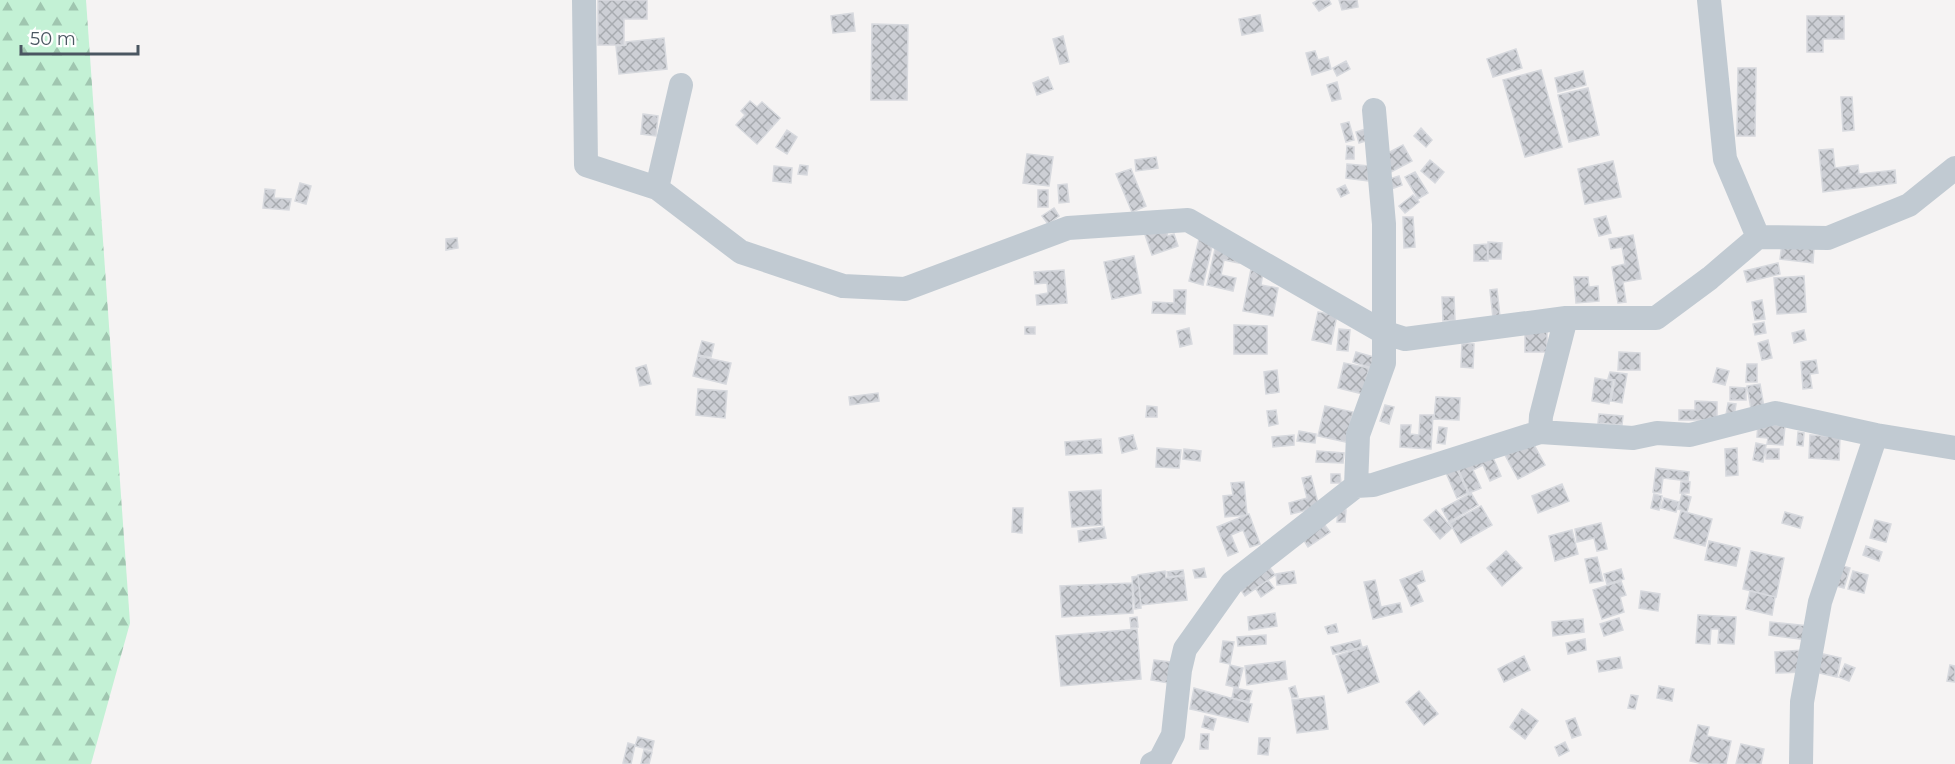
<svg xmlns="http://www.w3.org/2000/svg" width="1955" height="764" font-family="Montserrat,sans-serif">
<style>
.forest{fill:url(#forest-firs)}
.building{fill:url(#building-cross-hatch);stroke:#d7d9de;stroke-width:1.5}
.lines{fill:none;stroke-linecap:round;stroke-linejoin:round}
.minor{stroke:#c1cad2;stroke-width:24}
</style>
<defs>
<pattern id="forest-firs" width="22" height="20" patternUnits="userSpaceOnUse" patternTransform="scale(1.5)"><rect width="22" height="20" fill="#c3f1d5"/><path d="M5 1l3.5 6h-7zM16 11l3.5 6h-7z" fill="#a0c6b0"/></pattern>
<pattern id="building-cross-hatch" width="8" height="8" patternUnits="userSpaceOnUse" patternTransform="scale(1.5)"><rect width="8" height="8" fill="#cdcfd5"/><path d="M0 0l8 8M0 8l8-8" fill="none" stroke="#a8abb0"/></pattern>
</defs>
<rect width="100%" height="100%" fill="#f5f3f3"/>
<path class="forest" d="M0,0H86L130,623L91,764H0Z"/>
<path class="building" d="M598,0H647V19H624V45H598Z
M1318,0H1329L1331,4L1319,11L1313,3Z
M1339,0H1357L1358,7L1342,10Z
M853,13L855,31L833,33L831,16Z
M1260,15L1263,31L1242,35L1239,19Z
M1807,16H1844V39H1823V52H1807Z
M872,24L908,25L907,100H871Z
M1063,36L1069,62L1060,64L1053,39Z
M664,38L667,69L619,74L616,46L626,45V42Z
M1516,49L1522,68L1493,77L1487,59Z
M1315,51L1318,60L1328,57L1331,69L1312,75L1306,53Z
M1346,61L1350,69L1337,76L1333,68Z
M1738,68H1756L1755,136H1737Z
M1541,70L1562,147L1525,157L1503,80Z
M1583,71L1586,85L1558,92L1555,78Z
M1048,77L1053,89L1037,95L1033,83Z
M1337,82L1341,99L1332,101L1327,85Z
M1588,88L1599,135L1569,142L1558,95Z
M1841,97H1852L1854,130L1843,131Z
M750,101L757,107L762,102L780,118L757,144L736,125L745,115L741,111Z
M643,114L658,116L656,136L641,134Z
M1349,122L1354,140L1346,142L1341,124Z
M1372,127L1375,138L1359,143L1356,132Z
M1421,128L1432,140L1426,147L1414,136Z
M787,130L797,137L787,154L776,147Z
M1403,145L1412,161L1391,172L1382,156Z
M1347,146L1354,147V159H1346Z
M1833,149L1835,168L1858,165L1859,174L1895,170L1896,183L1823,192L1819,150Z
M1027,154L1053,157L1049,186L1023,183Z
M1156,157L1158,168L1136,171L1135,160Z
M1430,160L1444,172L1435,183L1421,171Z
M1613,161L1621,197L1585,204L1578,169Z
M1347,164L1369,166L1368,181L1346,178Z
M800,165L808,166L807,175L798,174Z
M774,166L792,168L791,183L773,181Z
M1131,169L1146,206L1132,212L1116,174Z
M1415,172L1428,193L1418,199L1405,177Z
M1399,176L1402,185L1386,191L1383,181Z
M300,183L311,186L306,204L295,201Z
M1067,184L1069,202L1059,203L1058,185Z
M1345,185L1349,193L1341,197L1337,189Z
M265,189L275,190L274,198L291,199L289,210L263,208Z
M1038,190H1048V207H1038Z
M1413,195L1419,202L1405,213L1399,206Z
M1054,208L1059,216L1048,224L1042,216Z
M1606,216L1611,233L1599,236L1594,219Z
M1403,217H1413L1415,247L1404,248Z
M1163,222L1168,236L1174,234L1178,246L1152,255L1143,229Z
M1633,235L1641,279L1623,282L1626,302L1618,303L1612,267L1625,264L1622,247L1611,249L1609,239Z
M457,238L458,248L446,250V239Z
M1199,239L1213,242L1203,285L1189,281Z
M1488,242L1502,243L1501,259H1488Z
M1487,244L1488,261H1474V245Z
M1782,244L1814,248L1813,263L1780,259Z
M1215,249L1240,255L1239,263L1224,260L1221,275L1236,278L1233,291L1207,285Z
M1134,256L1141,293L1112,299L1104,262Z
M1778,263L1780,274L1747,282L1744,271Z
M1251,269L1263,272L1261,285L1278,288L1273,316L1243,311Z
M1064,270L1067,303L1037,305L1036,295L1048,293L1047,283L1035,284L1034,272Z
M1804,276L1806,312L1777,314L1774,278Z
M1574,277H1588L1589,287L1598,286L1599,301L1576,303Z
M1497,289L1500,317L1493,318L1490,290Z
M1174,290H1186L1185,314L1152,313L1153,302L1174,303Z
M1442,297H1454L1455,320L1443,321Z
M1762,300L1765,319L1755,320L1752,302Z
M1318,312L1337,315L1331,344L1312,340Z
M1764,322L1766,333L1755,335L1753,324Z
M1234,325L1267,326V354H1234Z
M1025,327H1035V334H1025Z
M1189,328L1192,344L1180,347L1177,331Z
M1339,329L1350,330L1348,351L1337,350Z
M1804,330L1806,340L1794,343L1792,333Z
M1525,331H1547V352H1525Z
M1768,340L1772,358L1762,360L1758,343Z
M702,341L714,344L711,357L698,355Z
M1462,343L1474,344L1473,368L1461,367Z
M1356,352L1381,359L1378,370L1353,362Z
M1619,352L1640,353V370H1618Z
M698,356L731,363L726,384L693,376Z
M1816,360L1818,373L1810,374L1812,388L1803,389L1801,362Z
M1344,363L1369,368L1363,394L1338,388Z
M1747,364H1757V382H1746Z
M646,365L651,384L640,386L636,368Z
M1717,368L1729,371L1725,385L1713,382Z
M1277,370L1279,392L1266,394L1264,372Z
M1610,372L1627,374L1622,403L1611,401L1615,380L1608,379Z
M1595,378L1613,381L1609,404L1592,401Z
M1760,384L1764,407L1751,409L1747,386Z
M1730,387L1746,388V400H1730Z
M698,389L727,391L725,418L696,415Z
M878,393L879,401L850,405L849,397Z
M1436,397L1460,398L1459,420L1434,419Z
M1695,401L1717,402V420H1679V410H1695Z
M1728,403L1736,404L1734,417L1726,415Z
M1385,405L1394,407L1389,424L1380,421Z
M1147,406L1157,407V417H1146Z
M1325,406L1353,412L1346,442L1318,436Z
M1276,410L1278,424L1269,426L1267,411Z
M1599,414L1623,416L1622,425L1598,423Z
M1420,415H1433L1431,449L1400,447L1401,425H1411L1410,434L1419,435Z
M1758,423L1785,426L1783,445L1767,444L1768,438L1757,437Z
M1439,427L1447,428L1445,444L1437,443Z
M1299,431L1316,434L1315,443L1297,441Z
M1798,432L1804,433L1803,446L1797,445Z
M1133,435L1137,449L1122,453L1119,438Z
M1294,435V445L1273,447L1272,437Z
M1810,435L1840,437L1839,460L1809,458Z
M1101,439L1102,453L1066,455L1065,442Z
M1532,441L1545,465L1518,479L1505,455Z
M1756,443L1766,445L1763,462L1753,460Z
M1157,448L1181,450L1179,468L1156,467Z
M1489,448L1501,476L1490,481L1483,465L1473,470L1481,488L1469,493L1456,464Z
M1737,448L1738,475L1726,476L1725,449Z
M1184,449L1201,451L1200,461L1183,459Z
M1766,449H1779V459H1766Z
M1317,451L1344,453L1343,463L1316,462Z
M1453,461L1468,493L1457,498L1443,466Z
M1656,468L1689,472L1688,481L1663,478L1661,493L1653,492Z
M1331,474H1340L1341,483H1331Z
M1311,476L1319,507L1291,514L1289,503L1307,498L1302,478Z
M1244,482L1247,515L1225,517L1223,496L1233,495L1231,483Z
M1681,482H1690L1689,493H1680Z
M1562,484L1569,501L1538,513L1532,496Z
M1101,490L1102,525L1072,527L1069,492Z
M1471,493L1478,505L1449,522L1442,509Z
M1654,494L1662,496L1659,510L1651,508Z
M1682,494L1691,497L1687,512L1678,509Z
M1664,498L1679,502L1676,512L1661,508Z
M1481,506L1492,525L1461,543L1450,523Z
M1013,508H1023L1022,533L1012,532Z
M1338,510H1346L1345,522H1337Z
M1436,510L1452,528L1440,539L1424,520Z
M1681,511L1712,519L1705,546L1674,538Z
M1785,512L1803,517L1800,528L1782,523Z
M1249,514L1260,544L1250,547L1243,530L1231,535L1238,552L1228,556L1217,527Z
M1875,520L1891,524L1886,542L1870,538Z
M1601,523L1607,549L1597,551L1594,538L1577,542L1575,529Z
M1324,524L1330,532L1308,547L1303,539Z
M1104,527L1106,538L1079,542L1078,531Z
M1572,530L1578,554L1555,561L1549,536Z
M1709,541L1740,548L1736,566L1705,560Z
M1866,546L1882,552L1879,561L1863,555Z
M1506,551L1522,568L1502,586L1487,568Z
M1751,551L1784,558L1776,597L1743,589Z
M1597,557L1603,581L1590,583L1585,559Z
M1268,565L1275,575L1245,596L1238,586Z
M1839,565L1850,568L1844,588L1833,585Z
M1204,568L1206,577L1195,578L1193,570Z
M1621,569L1624,579L1607,584L1604,574Z
M1183,570L1184,575L1168,577L1167,572Z
M1165,571L1166,578L1184,576L1187,600L1141,605L1138,575Z
M1294,571L1296,583L1277,585L1276,574Z
M1422,571L1425,581L1416,585L1423,601L1411,606L1400,580Z
M1853,571L1868,575L1864,593L1848,589Z
M1138,576L1141,608L1135,609L1132,577Z
M1268,580L1274,588L1261,597L1256,589Z
M1375,580L1381,607L1400,603L1402,612L1373,619L1364,582Z
M1621,581L1626,595L1620,597L1624,612L1602,619L1593,590Z
M1132,583L1133,613L1062,617L1060,586Z
M1641,591L1660,594L1658,611L1639,608Z
M1750,591L1775,597L1772,615L1746,609Z
M1275,613L1277,626L1249,630L1248,617Z
M1698,615L1736,617L1734,644L1718,643L1719,629H1711L1710,644L1696,643Z
M1137,617L1138,627L1131,628L1130,618Z
M1619,618L1623,630L1604,636L1600,624Z
M1583,619L1584,632L1553,636L1552,622Z
M1770,622L1809,626L1807,640L1769,635Z
M1336,624L1338,632L1328,634L1325,627Z
M1137,629L1141,679L1061,686L1056,636Z
M1266,635V644L1238,646L1237,637Z
M1585,639L1586,650L1568,654L1566,643Z
M1360,640L1362,647L1333,654L1331,647Z
M1223,641L1234,642L1230,664L1220,662Z
M1367,646L1379,682L1348,693L1336,656Z
M1803,650L1804,672L1776,673L1775,652Z
M1819,653L1841,658L1837,677L1815,672Z
M1524,656L1530,670L1504,682L1498,669Z
M1620,657L1622,668L1599,672L1597,661Z
M1154,660L1171,662L1168,683L1151,680Z
M1285,661L1287,679L1247,685L1245,666Z
M1845,664L1855,668L1849,681L1839,677Z
M1230,665L1243,668L1238,688L1226,685Z
M1950,665L1955,666V682L1947,681Z
M1295,686L1298,697L1292,698L1289,688Z
M1659,686L1674,689L1672,701L1657,698Z
M1194,688L1252,704L1248,722L1190,709Z
M1234,688L1252,691L1249,702L1232,698Z
M1419,691L1438,714L1424,725L1406,702Z
M1631,695L1638,696L1635,709L1628,708Z
M1324,696L1328,729L1297,733L1292,700Z
M1522,709L1538,721L1525,739L1510,727Z
M1205,716L1216,719L1213,730L1202,727Z
M1575,718L1581,735L1572,738L1566,721Z
M1698,725L1709,727L1707,736L1731,741L1726,764H1703L1690,761Z
M1201,734H1209L1208,749H1200Z
M638,737L654,741L652,750L635,746Z
M1259,738H1270L1268,755L1258,754Z
M1565,742L1569,751L1559,756L1555,747Z
M628,743L635,745L631,764L623,763Z
M1741,744L1764,749L1761,764H1736Z
M644,750L652,752L649,764H641Z"/>
<g class="lines">
<path class="minor" d="M584,0L586,165L657,188L741,252L843,286L905,289L1068,228L1188,220L1383,332L1405,339L1566,318H1656L1710,278L1758,237L1828,238L1909,205L1955,168
M1709,0L1725,159L1758,237
M657,188L681,85
M1540,432L1541,416L1566,318
M1356,486L1358,435L1384,363V224L1374,110
M1152,764L1160,760L1173,735L1180,670L1185,649L1232,583L1356,486L1373,485L1540,432L1633,438L1657,433L1690,435L1775,413L1876,435L1955,448
M1801,764L1802,702L1820,602L1876,435"/>
</g>
<path d="M21 45v9h117v-9" fill="none" stroke="#4a5661" stroke-width="3"/>
<text x="30" y="45" font-size="18" fill="#4a5661" stroke="#ffffff" stroke-width="4.5" paint-order="stroke">50 m</text>
</svg>
